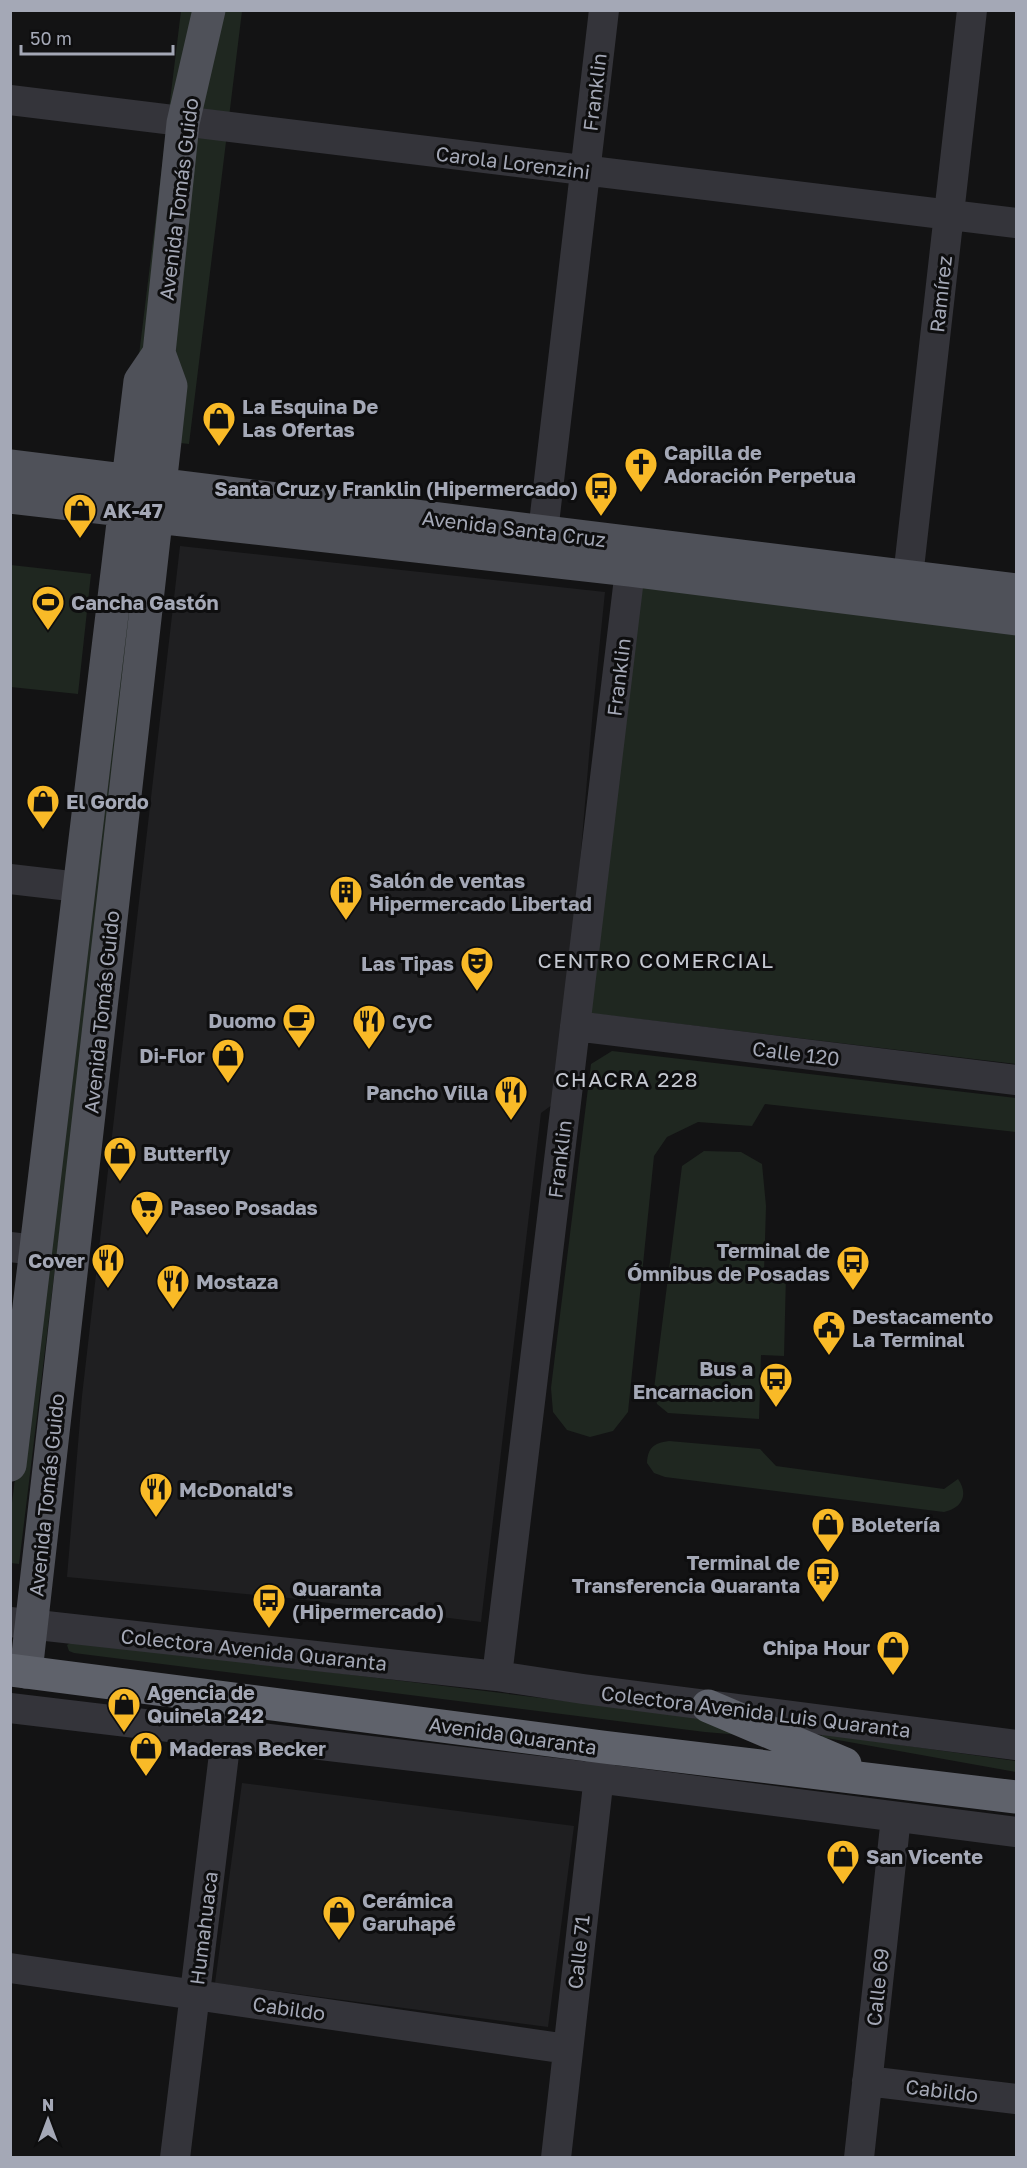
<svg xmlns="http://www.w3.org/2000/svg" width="1027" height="2168" font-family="'Golos Text',sans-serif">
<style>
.built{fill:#1f1f21}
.green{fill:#1f2720}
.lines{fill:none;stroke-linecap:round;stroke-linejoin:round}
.minor{stroke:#34343a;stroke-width:30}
.major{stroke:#4f5159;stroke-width:33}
.highway{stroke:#5f626b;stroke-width:33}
.labels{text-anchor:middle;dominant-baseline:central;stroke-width:6;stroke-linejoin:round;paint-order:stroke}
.street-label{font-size:20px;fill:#a4a8b6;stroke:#0e0e0f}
.poi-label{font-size:20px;font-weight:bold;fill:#a4a8b6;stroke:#0e0e0f;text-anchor:start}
.neighbourhood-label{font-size:21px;letter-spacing:1.5px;fill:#c5c8d1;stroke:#0e0e0f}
</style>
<rect width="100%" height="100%" fill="#131314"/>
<path class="built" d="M180,546L605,592L593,709L560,1099L541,1113L481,1622L289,1598L67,1577L82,1396Z
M242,1783L574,1826L548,2027L215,1983Z"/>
<path class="green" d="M181,11H242L189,444L129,437Z
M128,544L143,546L19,1564L11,1563V1511Z
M11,565L91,574L78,694L11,687Z
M639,587L1016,632V1064L588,1013Z
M612,1051L1016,1098V1132L765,1104L752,1126L698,1122L667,1137L654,1156L628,1412L613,1431L590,1437L567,1430L553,1412L551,1388L591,1064Z
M704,1151L741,1152L762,1164L766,1206L764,1273L786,1274L784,1356L761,1355L759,1419L668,1413L657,1404L654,1389L682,1166Z
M669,1441L760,1449L776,1466L944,1489L958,1479C969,1495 962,1508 944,1512L665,1477L654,1473L647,1463C648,1448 653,1443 669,1441Z
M74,1641L706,1718L775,1738L705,1732L74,1653L69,1651L67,1645Z
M822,1734L1016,1761V1772L821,1737Z"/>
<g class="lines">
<path class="minor" d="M10,100L1016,223
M543,532L604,10
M908,577L972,10
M10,879L79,887
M575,1026L1016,1080
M10,1247L36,1250
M10,1622L497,1676L583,1689L1016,1745
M497,1676L630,570
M10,1708L597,1778L1016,1832
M10,1968L567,2049
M867,2081L1016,2099
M175,2158L229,1713
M556,2158L601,1758
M859,2158L896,1817"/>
<path class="major" d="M10,466L1016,590
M10,497L123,510L156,517L630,570L1016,619
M10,1465L140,381L159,353
M26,1672L165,441L171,386L159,353L183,123L209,10"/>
<path class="highway" d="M10,1670L603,1747L1016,1797
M708,1706L845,1764"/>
</g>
<defs>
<symbol id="shop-pin" viewBox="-11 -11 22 30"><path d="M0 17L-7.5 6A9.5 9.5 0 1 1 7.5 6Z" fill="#f9ba27" stroke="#0e0e0f"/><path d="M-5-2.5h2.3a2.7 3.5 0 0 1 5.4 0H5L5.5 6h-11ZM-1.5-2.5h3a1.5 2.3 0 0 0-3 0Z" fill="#111"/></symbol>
<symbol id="church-pin" viewBox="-11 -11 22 30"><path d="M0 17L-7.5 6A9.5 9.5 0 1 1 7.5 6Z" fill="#f9ba27" stroke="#0e0e0f"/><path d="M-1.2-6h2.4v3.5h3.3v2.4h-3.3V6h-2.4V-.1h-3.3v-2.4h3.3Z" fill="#111"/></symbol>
<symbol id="bus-pin" viewBox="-11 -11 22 30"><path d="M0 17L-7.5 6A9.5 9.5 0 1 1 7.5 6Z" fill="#f9ba27" stroke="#0e0e0f"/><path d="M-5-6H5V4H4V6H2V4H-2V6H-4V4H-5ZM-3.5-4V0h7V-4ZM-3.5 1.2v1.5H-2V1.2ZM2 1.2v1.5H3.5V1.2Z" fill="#111"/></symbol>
<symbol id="stadium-pin" viewBox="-11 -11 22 30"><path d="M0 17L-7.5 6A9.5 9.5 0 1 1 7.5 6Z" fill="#f9ba27" stroke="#0e0e0f"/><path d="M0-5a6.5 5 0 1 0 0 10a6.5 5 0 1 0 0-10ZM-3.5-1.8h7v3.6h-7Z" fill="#111"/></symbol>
<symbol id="building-pin" viewBox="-11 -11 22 30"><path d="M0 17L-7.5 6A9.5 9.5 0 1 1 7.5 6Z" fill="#f9ba27" stroke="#0e0e0f"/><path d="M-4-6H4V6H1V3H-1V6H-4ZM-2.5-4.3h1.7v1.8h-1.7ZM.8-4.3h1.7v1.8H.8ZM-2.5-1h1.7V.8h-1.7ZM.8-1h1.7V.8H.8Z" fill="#111"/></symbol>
<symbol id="theatre-pin" viewBox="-11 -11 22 30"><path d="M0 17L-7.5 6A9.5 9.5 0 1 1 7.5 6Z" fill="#f9ba27" stroke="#0e0e0f"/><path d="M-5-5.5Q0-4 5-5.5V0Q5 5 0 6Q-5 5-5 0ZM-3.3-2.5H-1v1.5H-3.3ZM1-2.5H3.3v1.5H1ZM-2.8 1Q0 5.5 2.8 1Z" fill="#111"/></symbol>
<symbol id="cafe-pin" viewBox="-11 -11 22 30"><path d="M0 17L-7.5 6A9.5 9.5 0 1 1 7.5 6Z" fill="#f9ba27" stroke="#0e0e0f"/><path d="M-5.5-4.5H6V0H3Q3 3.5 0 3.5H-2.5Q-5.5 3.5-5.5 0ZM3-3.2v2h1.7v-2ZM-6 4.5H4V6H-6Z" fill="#111"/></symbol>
<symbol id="restaurant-pin" viewBox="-11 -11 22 30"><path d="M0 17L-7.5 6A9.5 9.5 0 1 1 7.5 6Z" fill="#f9ba27" stroke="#0e0e0f"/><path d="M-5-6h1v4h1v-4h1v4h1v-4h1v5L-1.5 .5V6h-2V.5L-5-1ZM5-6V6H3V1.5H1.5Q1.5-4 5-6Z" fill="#111"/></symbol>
<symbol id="supermarket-pin" viewBox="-11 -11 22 30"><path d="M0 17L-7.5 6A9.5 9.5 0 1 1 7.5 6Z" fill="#f9ba27" stroke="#0e0e0f"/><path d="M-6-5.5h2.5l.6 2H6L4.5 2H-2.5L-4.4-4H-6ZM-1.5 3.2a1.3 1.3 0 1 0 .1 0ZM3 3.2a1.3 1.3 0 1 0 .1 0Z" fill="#111"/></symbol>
<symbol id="civic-pin" viewBox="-11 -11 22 30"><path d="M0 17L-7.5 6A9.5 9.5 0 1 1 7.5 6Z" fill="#f9ba27" stroke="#0e0e0f"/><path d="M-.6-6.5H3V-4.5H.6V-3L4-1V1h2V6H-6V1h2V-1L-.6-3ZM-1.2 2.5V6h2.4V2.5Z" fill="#111"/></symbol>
</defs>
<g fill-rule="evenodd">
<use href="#shop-pin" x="200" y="399" width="38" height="52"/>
<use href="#church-pin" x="622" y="445" width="38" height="52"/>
<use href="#bus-pin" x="582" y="469" width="38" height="52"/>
<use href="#shop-pin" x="61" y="491" width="38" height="52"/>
<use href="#stadium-pin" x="29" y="583" width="38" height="52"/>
<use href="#shop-pin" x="24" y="782" width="38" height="52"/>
<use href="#building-pin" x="327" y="873" width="38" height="52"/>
<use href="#theatre-pin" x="458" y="944" width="38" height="52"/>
<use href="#cafe-pin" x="280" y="1001" width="38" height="52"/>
<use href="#restaurant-pin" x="350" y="1002" width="38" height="52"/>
<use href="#shop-pin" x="209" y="1036" width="38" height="52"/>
<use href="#restaurant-pin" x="492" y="1073" width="38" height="52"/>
<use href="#shop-pin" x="101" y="1134" width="38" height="52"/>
<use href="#supermarket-pin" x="128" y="1188" width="38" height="52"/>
<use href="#restaurant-pin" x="89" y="1241" width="38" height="52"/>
<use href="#bus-pin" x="834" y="1243" width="38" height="52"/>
<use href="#restaurant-pin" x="154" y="1262" width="38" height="52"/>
<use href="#civic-pin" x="810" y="1308" width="38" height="52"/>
<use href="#bus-pin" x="757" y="1360" width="38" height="52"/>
<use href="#restaurant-pin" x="137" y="1470" width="38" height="52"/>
<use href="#shop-pin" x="809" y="1505" width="38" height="52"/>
<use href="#bus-pin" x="804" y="1555" width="38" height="52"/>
<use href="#bus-pin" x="250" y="1581" width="38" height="52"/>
<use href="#shop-pin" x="874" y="1628" width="38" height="52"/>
<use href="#shop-pin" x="105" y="1685" width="38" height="52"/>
<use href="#shop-pin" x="127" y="1729" width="38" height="52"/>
<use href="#shop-pin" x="824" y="1837" width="38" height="52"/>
<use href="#shop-pin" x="320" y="1893" width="38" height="52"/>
</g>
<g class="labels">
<g class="street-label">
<text transform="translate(594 92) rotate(-83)">Franklin</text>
<text transform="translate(513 162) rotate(7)">Carola Lorenzini</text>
<text transform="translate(178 199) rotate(-83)">Avenida Tomás Guido</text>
<text transform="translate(940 294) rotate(-84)">Ramírez</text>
<text transform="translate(514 528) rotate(7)">Avenida Santa Cruz</text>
<text transform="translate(618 677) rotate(-83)">Franklin</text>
<text transform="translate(101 1012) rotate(-84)">Avenida Tomás Guido</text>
<text transform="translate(796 1053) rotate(7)">Calle 120</text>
<text transform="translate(559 1159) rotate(-83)">Franklin</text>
<text transform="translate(46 1495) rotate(-84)">Avenida Tomás Guido</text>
<text transform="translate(254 1649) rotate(6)">Colectora Avenida Quaranta</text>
<text transform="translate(756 1711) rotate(7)">Colectora Avenida Luis Quaranta</text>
<text transform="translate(513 1735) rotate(8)">Avenida Quaranta</text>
<text transform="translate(203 1928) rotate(-83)">Humahuaca</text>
<text transform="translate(578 1952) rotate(-84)">Calle 71</text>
<text transform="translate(877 1987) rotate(-84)">Calle 69</text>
<text transform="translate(289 2008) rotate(8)">Cabildo</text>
<text transform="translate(942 2090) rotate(7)">Cabildo</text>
</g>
<g class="poi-label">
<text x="242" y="406">La Esquina De<tspan x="242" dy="23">Las Ofertas</tspan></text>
<text x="664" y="452">Capilla de<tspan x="664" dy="23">Adoración Perpetua</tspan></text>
<text x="578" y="488" text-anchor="end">Santa Cruz y Franklin (Hipermercado)</text>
<text x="103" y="510">AK-47</text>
<text x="71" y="602">Cancha Gastón</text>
<text x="66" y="801">El Gordo</text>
<text x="369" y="880">Salón de ventas<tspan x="369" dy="23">Hipermercado Libertad</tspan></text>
<text x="454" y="963" text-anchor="end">Las Tipas</text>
<text x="276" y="1020" text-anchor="end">Duomo</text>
<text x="392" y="1021">CyC</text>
<text x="205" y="1055" text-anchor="end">Di-Flor</text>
<text x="488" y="1092" text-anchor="end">Pancho Villa</text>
<text x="143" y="1153">Butterfly</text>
<text x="170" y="1207">Paseo Posadas</text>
<text x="830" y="1250" text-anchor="end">Terminal de<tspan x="830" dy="23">Ómnibus de Posadas</tspan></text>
<text x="85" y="1260" text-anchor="end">Cover</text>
<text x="196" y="1281">Mostaza</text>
<text x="852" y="1316">Destacamento<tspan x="852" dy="23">La Terminal</tspan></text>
<text x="753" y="1368" text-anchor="end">Bus a<tspan x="753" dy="23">Encarnacion</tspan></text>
<text x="179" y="1489">McDonald's</text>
<text x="851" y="1524">Boletería</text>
<text x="800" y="1562" text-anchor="end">Terminal de<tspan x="800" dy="23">Transferencia Quaranta</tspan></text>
<text x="292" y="1588">Quaranta<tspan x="292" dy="23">(Hipermercado)</tspan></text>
<text x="870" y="1647" text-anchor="end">Chipa Hour</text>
<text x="147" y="1692">Agencia de<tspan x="147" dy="23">Quinela 242</tspan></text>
<text x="169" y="1748">Maderas Becker</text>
<text x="866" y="1856">San Vicente</text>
<text x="362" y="1900">Cerámica<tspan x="362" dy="23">Garuhapé</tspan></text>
</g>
<g class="neighbourhood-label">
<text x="656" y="960">CENTRO COMERCIAL</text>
<text x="627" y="1079">CHACRA 228</text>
</g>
</g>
<rect width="1027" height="2168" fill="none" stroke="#a4a8b6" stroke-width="24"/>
<g transform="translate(48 2120)" stroke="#0e0e0f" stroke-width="4.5" paint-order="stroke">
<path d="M0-4.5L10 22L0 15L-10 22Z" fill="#a4a8b6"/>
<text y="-9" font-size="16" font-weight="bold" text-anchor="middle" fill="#a4a8b6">N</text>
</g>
<path d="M21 45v9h152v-9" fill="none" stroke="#a4a8b6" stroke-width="3"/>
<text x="30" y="45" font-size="18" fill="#a4a8b6" stroke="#0e0e0f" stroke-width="4.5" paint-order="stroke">50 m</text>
</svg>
